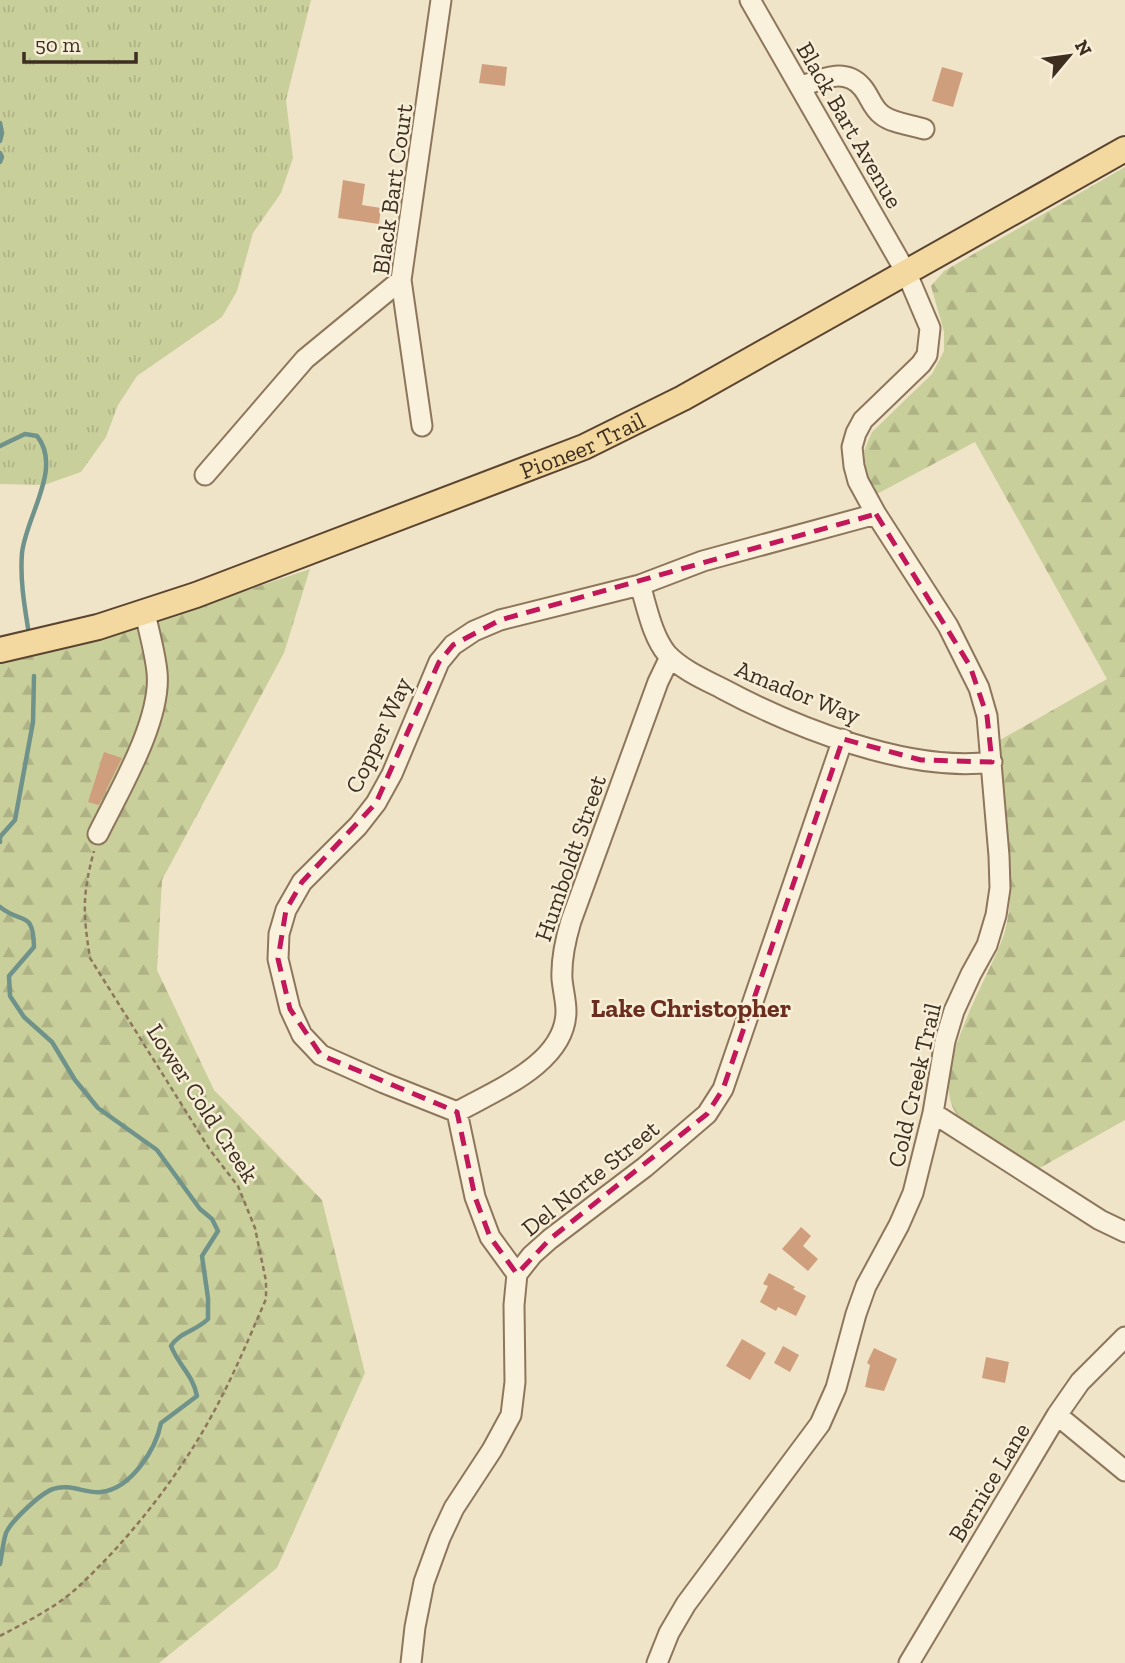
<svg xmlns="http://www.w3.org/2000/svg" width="1125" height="1663" font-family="'Zilla Slab',serif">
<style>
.grass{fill:url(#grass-tufts)}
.forest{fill:url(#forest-firs)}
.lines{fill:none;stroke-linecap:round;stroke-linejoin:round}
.stream{stroke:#6f938a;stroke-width:4.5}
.building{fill:#cf9f7d}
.minor-casing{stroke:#8d765c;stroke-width:23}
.major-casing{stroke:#5b4430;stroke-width:28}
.path{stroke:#8d765c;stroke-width:2.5;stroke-dasharray:5 3.5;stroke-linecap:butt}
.minor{stroke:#faf1dc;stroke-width:19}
.major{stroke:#f3d9a0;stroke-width:24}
.marked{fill:none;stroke:#c2185b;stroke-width:5;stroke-dasharray:14 9;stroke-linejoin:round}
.labels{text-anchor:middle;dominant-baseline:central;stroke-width:5;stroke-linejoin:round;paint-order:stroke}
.street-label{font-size:24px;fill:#3d2e20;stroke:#f7eed8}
.neighbourhood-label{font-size:26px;font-weight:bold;fill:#6b2e1e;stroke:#f7eed8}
</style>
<defs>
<pattern id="grass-tufts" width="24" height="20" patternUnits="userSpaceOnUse" patternTransform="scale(1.75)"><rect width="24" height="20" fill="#c9cf9b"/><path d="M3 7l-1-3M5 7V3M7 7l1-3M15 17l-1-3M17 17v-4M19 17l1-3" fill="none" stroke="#aeb285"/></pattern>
<pattern id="forest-firs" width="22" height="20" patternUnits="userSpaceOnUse" patternTransform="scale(1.75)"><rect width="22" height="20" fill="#c9cf9b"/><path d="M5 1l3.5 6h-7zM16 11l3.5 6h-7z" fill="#aeb285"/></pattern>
</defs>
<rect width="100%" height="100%" fill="#f0e4c8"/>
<path class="grass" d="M0,0H311L286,100L293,158L281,193L253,233L237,291L222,317L137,376L118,405L106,437L81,472L44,485L0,484Z"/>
<path class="forest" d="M1125,167V1120L1038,1169C1014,1154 976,1137 958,1116C924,1075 993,973 1005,931C1014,897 1010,864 1007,830C1005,800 1002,770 1000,740L1107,679L975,442L875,495L866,471L864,451L872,432L932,374L944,351V332L931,286L944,271Z
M310,569L284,653L162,880L157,970L214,1090L322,1200L365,1373L277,1568L159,1663H0V664L99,640Z"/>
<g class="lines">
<path class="stream" d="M0,123L2,133L0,141
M0,153L2,157L0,162
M0,446L25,434L37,436C63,468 26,516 22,553C20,579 24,603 28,628
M0,842V837L15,820L33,722L34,676
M0,907C22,925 33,909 34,947L9,976L10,996L24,1017L52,1042L75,1080L98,1108L157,1150L200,1209L212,1219L218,1231L202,1256L208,1298V1319C196,1331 180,1332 171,1346C179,1366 193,1375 197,1396L161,1423C156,1449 131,1489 101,1492C87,1494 69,1483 53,1489C41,1493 11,1521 6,1533C3,1542 2,1554 0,1564"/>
</g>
<path class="building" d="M482,64L507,67L505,86L479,83Z
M942,67L963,73L953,107L932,101Z
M343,180L365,184L362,205L381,208L379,224L338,218Z
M104,752L122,758L99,805L88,802Z
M801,1227L811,1236L803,1246L818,1259L808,1271L782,1249Z
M769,1273L795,1287L793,1289L806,1296L796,1316L778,1307L776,1311L760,1302L768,1286L763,1284Z
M742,1339L766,1353L750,1380L726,1366Z
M783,1346L799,1355L790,1372L774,1363Z
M874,1348L897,1359L884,1391L865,1387L870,1365L867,1363Z
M986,1357L1009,1362L1005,1383L982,1378Z"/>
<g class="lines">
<defs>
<path id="minor" d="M800,87C821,79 845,67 862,87C870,96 872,108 882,115C892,123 911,125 924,129
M422,426L401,280L441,0
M205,475L305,359L401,280
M640,585C647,607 652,636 667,654C681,669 703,679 721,688C794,727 908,773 992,762
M98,834C119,791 162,720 157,672C155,652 149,632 145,613
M457,1112C496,1090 566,1063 566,1011C566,1001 563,990 562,979C561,959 565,941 571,921L658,682L670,657
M933,1113L1100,1220L1125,1232
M517,1274L490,1237L475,1197L457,1112L384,1083L321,1055L302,1035L290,1009L278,959L279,934L286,910L302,882L358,826L376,803L392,774L439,662L453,645L474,631L500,620L640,585L703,561L876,514
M1057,1415L1125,1471
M411,1663L415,1627L424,1582L440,1538L454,1508L492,1450L511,1415L515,1382L514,1305L517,1274L532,1255L550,1239L645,1167L707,1114L723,1089L843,739
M657,1663L669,1633L686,1604L820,1424L836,1388L856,1314L866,1286L899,1225L913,1193L933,1113L945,1041L954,1011L971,974L987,945L996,915L1000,888L999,856L987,716L979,688L948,626L876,514L858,481L854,466L852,447L856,433L863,420L921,364L927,355L930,328L907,274L750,0
M909,1663L1057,1415L1080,1382L1125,1337"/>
<g id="major">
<path id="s1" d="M0,650L98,627L196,595L584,447L683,398L1125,149"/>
</g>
</defs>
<use href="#minor" class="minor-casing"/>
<use href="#major" class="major-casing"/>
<path class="path" d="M0,1636C26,1622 55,1608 77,1588C134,1535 187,1466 222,1396C238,1365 252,1331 266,1299V1281L255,1228L238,1186L210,1150L90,958C83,914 82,895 94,851"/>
<use href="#minor" class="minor"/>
<use href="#major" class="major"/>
</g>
<path class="marked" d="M876,514L970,666L987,716L992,762L921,760L843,739L723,1089L707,1114L550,1239L517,1274L490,1237L475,1197L457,1112L321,1055L290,1009L278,959L286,910L302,882L376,803L439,662L453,645L500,620Z"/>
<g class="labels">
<g class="street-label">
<text transform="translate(850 125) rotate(60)">Black Bart Avenue</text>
<text transform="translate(392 189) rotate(-82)">Black Bart Court</text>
<text stroke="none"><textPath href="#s1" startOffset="618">Pioneer Trail</textPath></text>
<text transform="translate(798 692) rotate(22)">Amador Way</text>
<text transform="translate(378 735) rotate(-65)">Copper Way</text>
<text transform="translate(570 858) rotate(-71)">Humboldt Street</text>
<text transform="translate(914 1085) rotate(-77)">Cold Creek Trail</text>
<text transform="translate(203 1103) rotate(57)">Lower Cold Creek</text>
<text transform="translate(590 1178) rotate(-39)">Del Norte Street</text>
<text transform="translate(989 1482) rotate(-59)">Bernice Lane</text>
</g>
<g class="neighbourhood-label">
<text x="691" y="1008">Lake Christopher</text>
</g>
</g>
<g transform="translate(1069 56) rotate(61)" stroke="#f7eed8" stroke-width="5" paint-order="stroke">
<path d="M0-5L12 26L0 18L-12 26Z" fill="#3d2e20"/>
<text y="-10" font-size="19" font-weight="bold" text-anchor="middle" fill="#3d2e20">N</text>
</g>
<path d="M24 52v10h112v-10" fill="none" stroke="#3d2e20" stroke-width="3.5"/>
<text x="35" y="52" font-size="21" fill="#3d2e20" stroke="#f7eed8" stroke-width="5" paint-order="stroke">50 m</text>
</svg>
